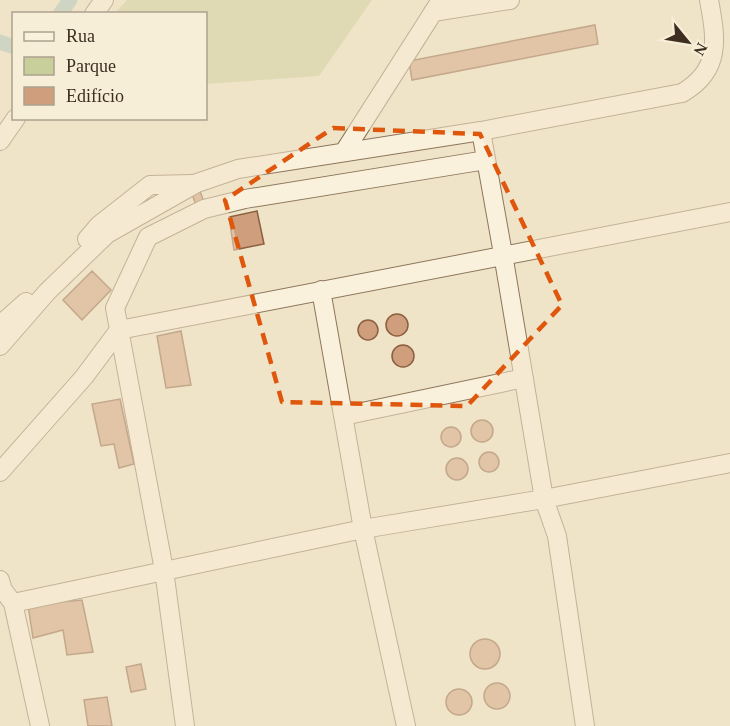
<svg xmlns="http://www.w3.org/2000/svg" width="730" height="726" font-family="'Times New Roman',serif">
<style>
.green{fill:#c9cf9b}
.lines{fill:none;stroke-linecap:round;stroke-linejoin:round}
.canal{stroke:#a9c4bc;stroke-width:15}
.building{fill:#cf9f7d;stroke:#8d5f41;stroke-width:1.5}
.minor-casing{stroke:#8d765c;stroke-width:20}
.minor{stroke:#faf1dc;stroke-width:18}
.marked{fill:none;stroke:#df570d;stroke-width:4.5;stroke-dasharray:12 8;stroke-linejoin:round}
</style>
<rect width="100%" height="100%" fill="#f0e4c8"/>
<path class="green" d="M127,0H372L319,76L206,84V14L115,13Z"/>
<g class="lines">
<path class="canal" d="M60,14L70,0
M0,42L14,47"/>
</g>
<path class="building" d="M595,25L598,44L412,80L409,61Z
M200,191L205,205L197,208L192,194Z
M257,211L264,244L234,250L229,217Z
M92,271L111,290L82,320L63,300Z
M386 325a11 11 0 1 1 22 0a11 11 0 1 1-22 0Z
M358 330a10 10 0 1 1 20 0a10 10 0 1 1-20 0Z
M181,331L191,385L166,388L157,336Z
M392 356a11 11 0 1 1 22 0a11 11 0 1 1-22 0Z
M120,399L134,464L119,468L114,444L101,446L92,404Z
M471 431a11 11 0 1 1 22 0a11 11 0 1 1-22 0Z
M441 437a10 10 0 1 1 20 0a10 10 0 1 1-20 0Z
M479 462a10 10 0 1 1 20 0a10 10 0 1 1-20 0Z
M446 469a11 11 0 1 1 22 0a11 11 0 1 1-22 0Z
M82,600L93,652L67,655L63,630L33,638L28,605Z
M470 654a15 15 0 1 1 30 0a15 15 0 1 1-30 0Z
M141,664L146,689L131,692L126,667Z
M484 696a13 13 0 1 1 26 0a13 13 0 1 1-26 0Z
M446 702a13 13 0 1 1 26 0a13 13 0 1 1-26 0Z
M107,697L112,726H88L84,700Z"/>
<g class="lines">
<defs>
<path id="minor" d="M433,12L510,0
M94,14L104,0
M481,131L503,254L544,499L557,536L585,726
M0,141L16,118
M344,152L441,0
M87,239L99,225L150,185L192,184
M321,290L363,529L406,726
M0,325L26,302
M0,346L47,292L107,234L197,183L238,169L481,131L682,93C722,70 716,38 709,0
M343,416L524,378
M0,472L84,377L119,330L730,212
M0,580L3,590L13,603
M40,726L13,603L363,529L544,499L730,463
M185,726L164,570L115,308L148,237L204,209L245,199L486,160"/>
</defs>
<use href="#minor" class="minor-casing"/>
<use href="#minor" class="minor"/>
</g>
<path d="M0 0H730V726H0ZM333,128L480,134L562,305L467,406L282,402L225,200Z" fill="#f0e4c8" fill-opacity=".55" fill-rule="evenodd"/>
<path class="marked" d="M333,128L480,134L562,305L467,406L282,402L225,200Z"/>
<rect x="12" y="12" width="195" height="108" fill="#f7eed8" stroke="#ada18e" stroke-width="1.5"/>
<rect x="24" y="32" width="30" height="9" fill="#faf1dc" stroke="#ada18e" stroke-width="1.5"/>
<text x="66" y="42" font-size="18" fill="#3d2e20">Rua</text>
<rect x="24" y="57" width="30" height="18" fill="#c9cf9b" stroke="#ada18e" stroke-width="1.5"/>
<text x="66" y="72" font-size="18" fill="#3d2e20">Parque</text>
<rect x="24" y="87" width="30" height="18" fill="#cf9f7d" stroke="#ada18e" stroke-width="1.5"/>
<text x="66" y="102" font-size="18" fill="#3d2e20">Edifício</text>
<g transform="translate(688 42) rotate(120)" stroke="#f7eed8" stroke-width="4.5" paint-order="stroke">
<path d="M0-4.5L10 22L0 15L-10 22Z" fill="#3d2e20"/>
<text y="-9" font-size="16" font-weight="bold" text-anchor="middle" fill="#3d2e20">N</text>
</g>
</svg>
